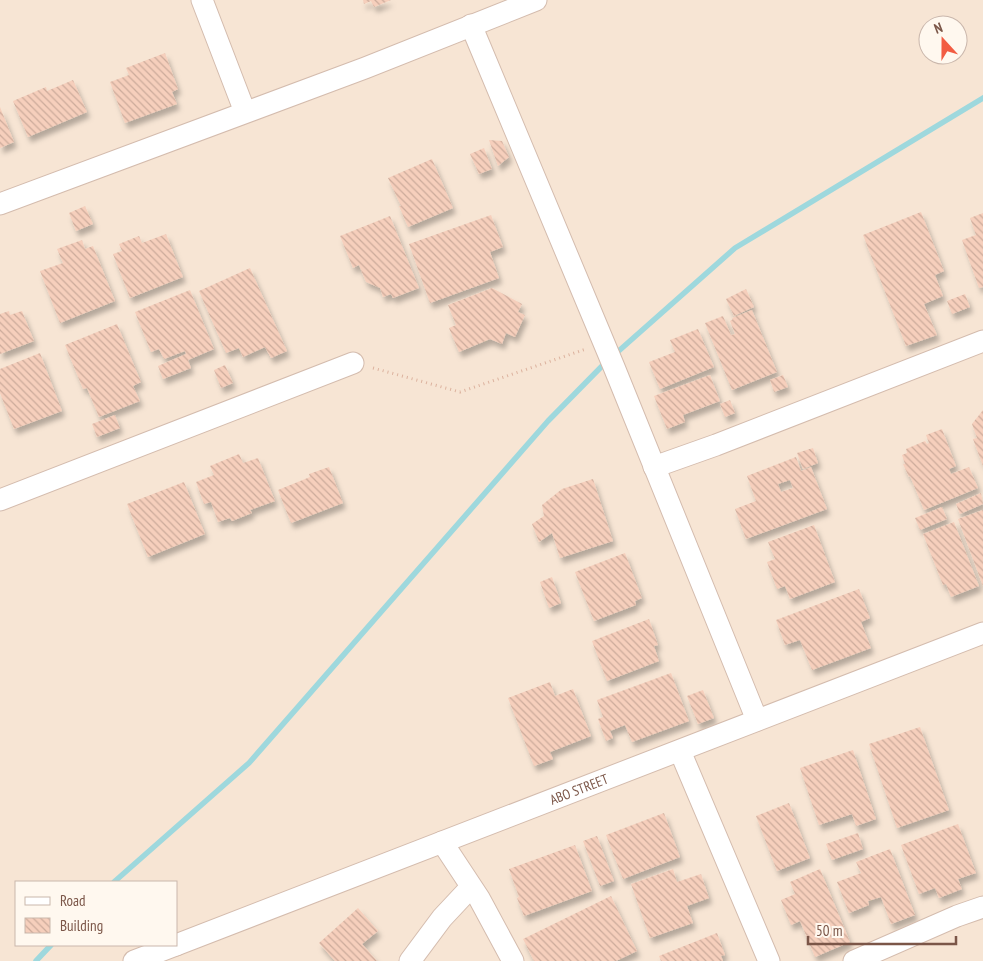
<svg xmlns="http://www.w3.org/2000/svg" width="983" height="961" font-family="'PT Sans Narrow',sans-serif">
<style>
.residential{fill:#f7e5d4;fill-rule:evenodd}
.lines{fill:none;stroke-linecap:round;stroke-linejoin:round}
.stream{stroke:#9ed8dd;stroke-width:5.5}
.building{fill:url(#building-back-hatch);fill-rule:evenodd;filter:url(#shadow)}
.street-casing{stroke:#d4bcae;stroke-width:23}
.path{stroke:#dcb29e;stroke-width:3;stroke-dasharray:1 4;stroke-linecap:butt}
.street{stroke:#fff;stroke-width:21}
.labels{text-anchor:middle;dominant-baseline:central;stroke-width:4.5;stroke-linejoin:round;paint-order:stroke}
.street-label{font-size:14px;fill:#7b5648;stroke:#fff8ef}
</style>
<defs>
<pattern id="building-back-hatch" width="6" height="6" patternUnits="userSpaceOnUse" patternTransform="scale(1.25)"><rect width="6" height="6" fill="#f6cfbc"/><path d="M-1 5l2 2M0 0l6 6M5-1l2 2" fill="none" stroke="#ccab9b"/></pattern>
<filter id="shadow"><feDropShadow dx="3" dy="5.5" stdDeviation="2.5" flood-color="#0004"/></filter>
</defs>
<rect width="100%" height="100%" fill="#fef3e7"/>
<path class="residential" d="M0,0H983V961H0ZM928,25H958V55H928ZM16,882H176V945H16Z"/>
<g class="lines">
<path class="stream" d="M613,356L735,248L983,98
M114,882L249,763L548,421L606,362
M36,961L51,945"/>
</g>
<path class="building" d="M363,0H391L374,7L371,1L364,4Z
M165,53L178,89L172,92L177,104L125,123L110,82L129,75L126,68Z
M73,80L87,112L28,137L13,101L46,87L47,91Z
M0,107L14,142L0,148Z
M489,140L502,141L509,157L498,166Z
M484,148L492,169L479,174L470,154Z
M432,159L453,208L408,227L399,206H401L388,178Z
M85,206L93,224L76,231L69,213Z
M921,212L944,271L935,275L943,296L924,304L937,335L906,346L863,235Z
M983,213V287L979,288L962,240L976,235L970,218Z
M491,215L503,247L490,252L499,278L430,303L409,244Z
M390,216L419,288L393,298L391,294L383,297L380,288L366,282L359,265L353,268L340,236Z
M166,234L183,277L130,298L113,254L122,251L119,244L139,236L142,243Z
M82,240L85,249L93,246L115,301L60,323L40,271L63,263L57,249Z
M250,268L287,351L271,358L265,347L243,357L239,348L226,353L199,291Z
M492,288L522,304L518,312L525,315L515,337L506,333L502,344L490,339L459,352L449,328L456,325L448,305Z
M746,289L754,307L734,316L726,299Z
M190,290L214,349L188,360L191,368L163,379L158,366L186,354L185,351L164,359L159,349L151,352L135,312Z
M965,294L970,307L952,314L947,301Z
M752,310L777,372L732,390L705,323L723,316L731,335L735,334L730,321L733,319L732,318Z
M9,311L10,315L22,311L34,341L0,354V314Z
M117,324L141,382L133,386L140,401L99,417L87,388L83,389L65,345Z
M698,329L714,367L660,389L649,362L675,352L670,340Z
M40,353L62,411L14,429L0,393V369Z
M225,365L233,383L221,388L214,370Z
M710,375L720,401L683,415L685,422L667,429L654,396Z
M783,375L788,387L774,392L770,380Z
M730,400L735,413L725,417L720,404Z
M983,410V466L973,439L977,438L972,424Z
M115,415L120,428L97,437L92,424Z
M942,429L956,466L949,469L951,474L969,467L978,488L924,510L910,476L909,477L903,464H905L902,455L907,453L906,449L925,441L927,444L929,443L926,435Z
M813,448L818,463L803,469L797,453Z
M239,454L243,463L258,458L275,501L250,510L252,513L232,521L230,518L218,522L211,502L204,504L196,482L214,475L210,466Z
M796,457L801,471L811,467L827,509L746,539L735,509L756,501L747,476ZM790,480L793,488L781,492L778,484Z
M329,467L343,503L291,523L278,490L310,477L309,474Z
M593,479L613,541L560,558L552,533L539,542L532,524L544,516L542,505L562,489Z
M184,482L205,534L148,557L127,504Z
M981,493L983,504L960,514L956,504Z
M942,507L947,519L920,530L915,518Z
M983,510V586L958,519Z
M954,522L979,586L951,597L946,584L943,585L923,534Z
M814,525L835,582L790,599L785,586L777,589L767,562L775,559L768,542Z
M625,553L642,598L635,601L636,605L594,621L575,572Z
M552,577L561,603L549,608L540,582Z
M859,589L870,618L861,622L871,648L812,670L800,640L785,645L776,620Z
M649,619L658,645L654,646L659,661L607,681L592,641Z
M671,673L689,721L632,742L625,725L610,731L613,738L606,741L598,719L603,717L597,700Z
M550,682L555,696L573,689L591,736L550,752L553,759L534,766L508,698Z
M703,690L714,718L698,724L687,696Z
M920,727L949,810L897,828L869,744Z
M853,750L876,819L856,826L852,814L819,825L800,768Z
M789,803L810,858L777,871L756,816Z
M664,813L680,857L623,879L606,835Z
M958,824L976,873L958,879L962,889L939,898L935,888L919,894L901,845Z
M858,833L863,849L832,860L826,844Z
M597,836L614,881L600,886L583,841Z
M575,845L592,891L524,916L517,898L519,897L509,869Z
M890,849L915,915L891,924L881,897L868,901L869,905L849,913L837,882L861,873L856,862Z
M673,869L677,882L701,874L709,898L687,906L693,923L650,938L631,884Z
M820,869L850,942L815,957L800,921L791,925L781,900L795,894L790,882Z
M611,896L637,951L616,961H534L523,939Z
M358,908L378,931L362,944L377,961H335L319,943Z
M717,933L725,955L721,956L723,961H661L659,956Z"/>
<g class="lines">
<defs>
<g id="street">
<path d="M202,0L245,112"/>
<path d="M471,25L614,367L757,720"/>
<path d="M0,204L365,68L536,0"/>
<path d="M654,467L716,445L983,341"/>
<path d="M0,500L353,363"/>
<path d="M680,751L769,961"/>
<path d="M442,842L479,898L513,961"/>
<path id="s1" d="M176,945L983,633"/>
<path d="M134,961L176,945"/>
<path d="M410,961L442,918L471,887"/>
<path d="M854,961L957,916L983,907"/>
</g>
</defs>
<use href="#street" class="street-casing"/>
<path class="path" d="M373,368L460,392L586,349"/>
<use href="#street" class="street"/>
</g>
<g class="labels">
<g class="street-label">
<text stroke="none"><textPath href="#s1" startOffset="432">ABO STREET</textPath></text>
</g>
</g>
<rect x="15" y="881" width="162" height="65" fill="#fff8ef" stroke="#cab7ac"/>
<rect x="25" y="897" width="25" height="8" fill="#ffffff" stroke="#cab7ac"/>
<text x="60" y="906" font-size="15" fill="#7b5648">Road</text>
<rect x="25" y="918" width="25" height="15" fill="url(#building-back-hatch)" stroke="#cab7ac"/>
<text x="60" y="931" font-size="15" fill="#7b5648">Building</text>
<g transform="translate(943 40) rotate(339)"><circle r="24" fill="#fff8ef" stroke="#cab7ac"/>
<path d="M0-4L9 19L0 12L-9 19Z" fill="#f25c42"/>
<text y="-8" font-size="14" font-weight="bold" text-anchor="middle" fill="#7b5648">N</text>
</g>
<path d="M808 936v8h148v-8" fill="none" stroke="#7b5648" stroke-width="2.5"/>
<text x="816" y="936" font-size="15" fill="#7b5648" stroke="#fff8ef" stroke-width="4" paint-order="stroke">50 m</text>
</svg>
